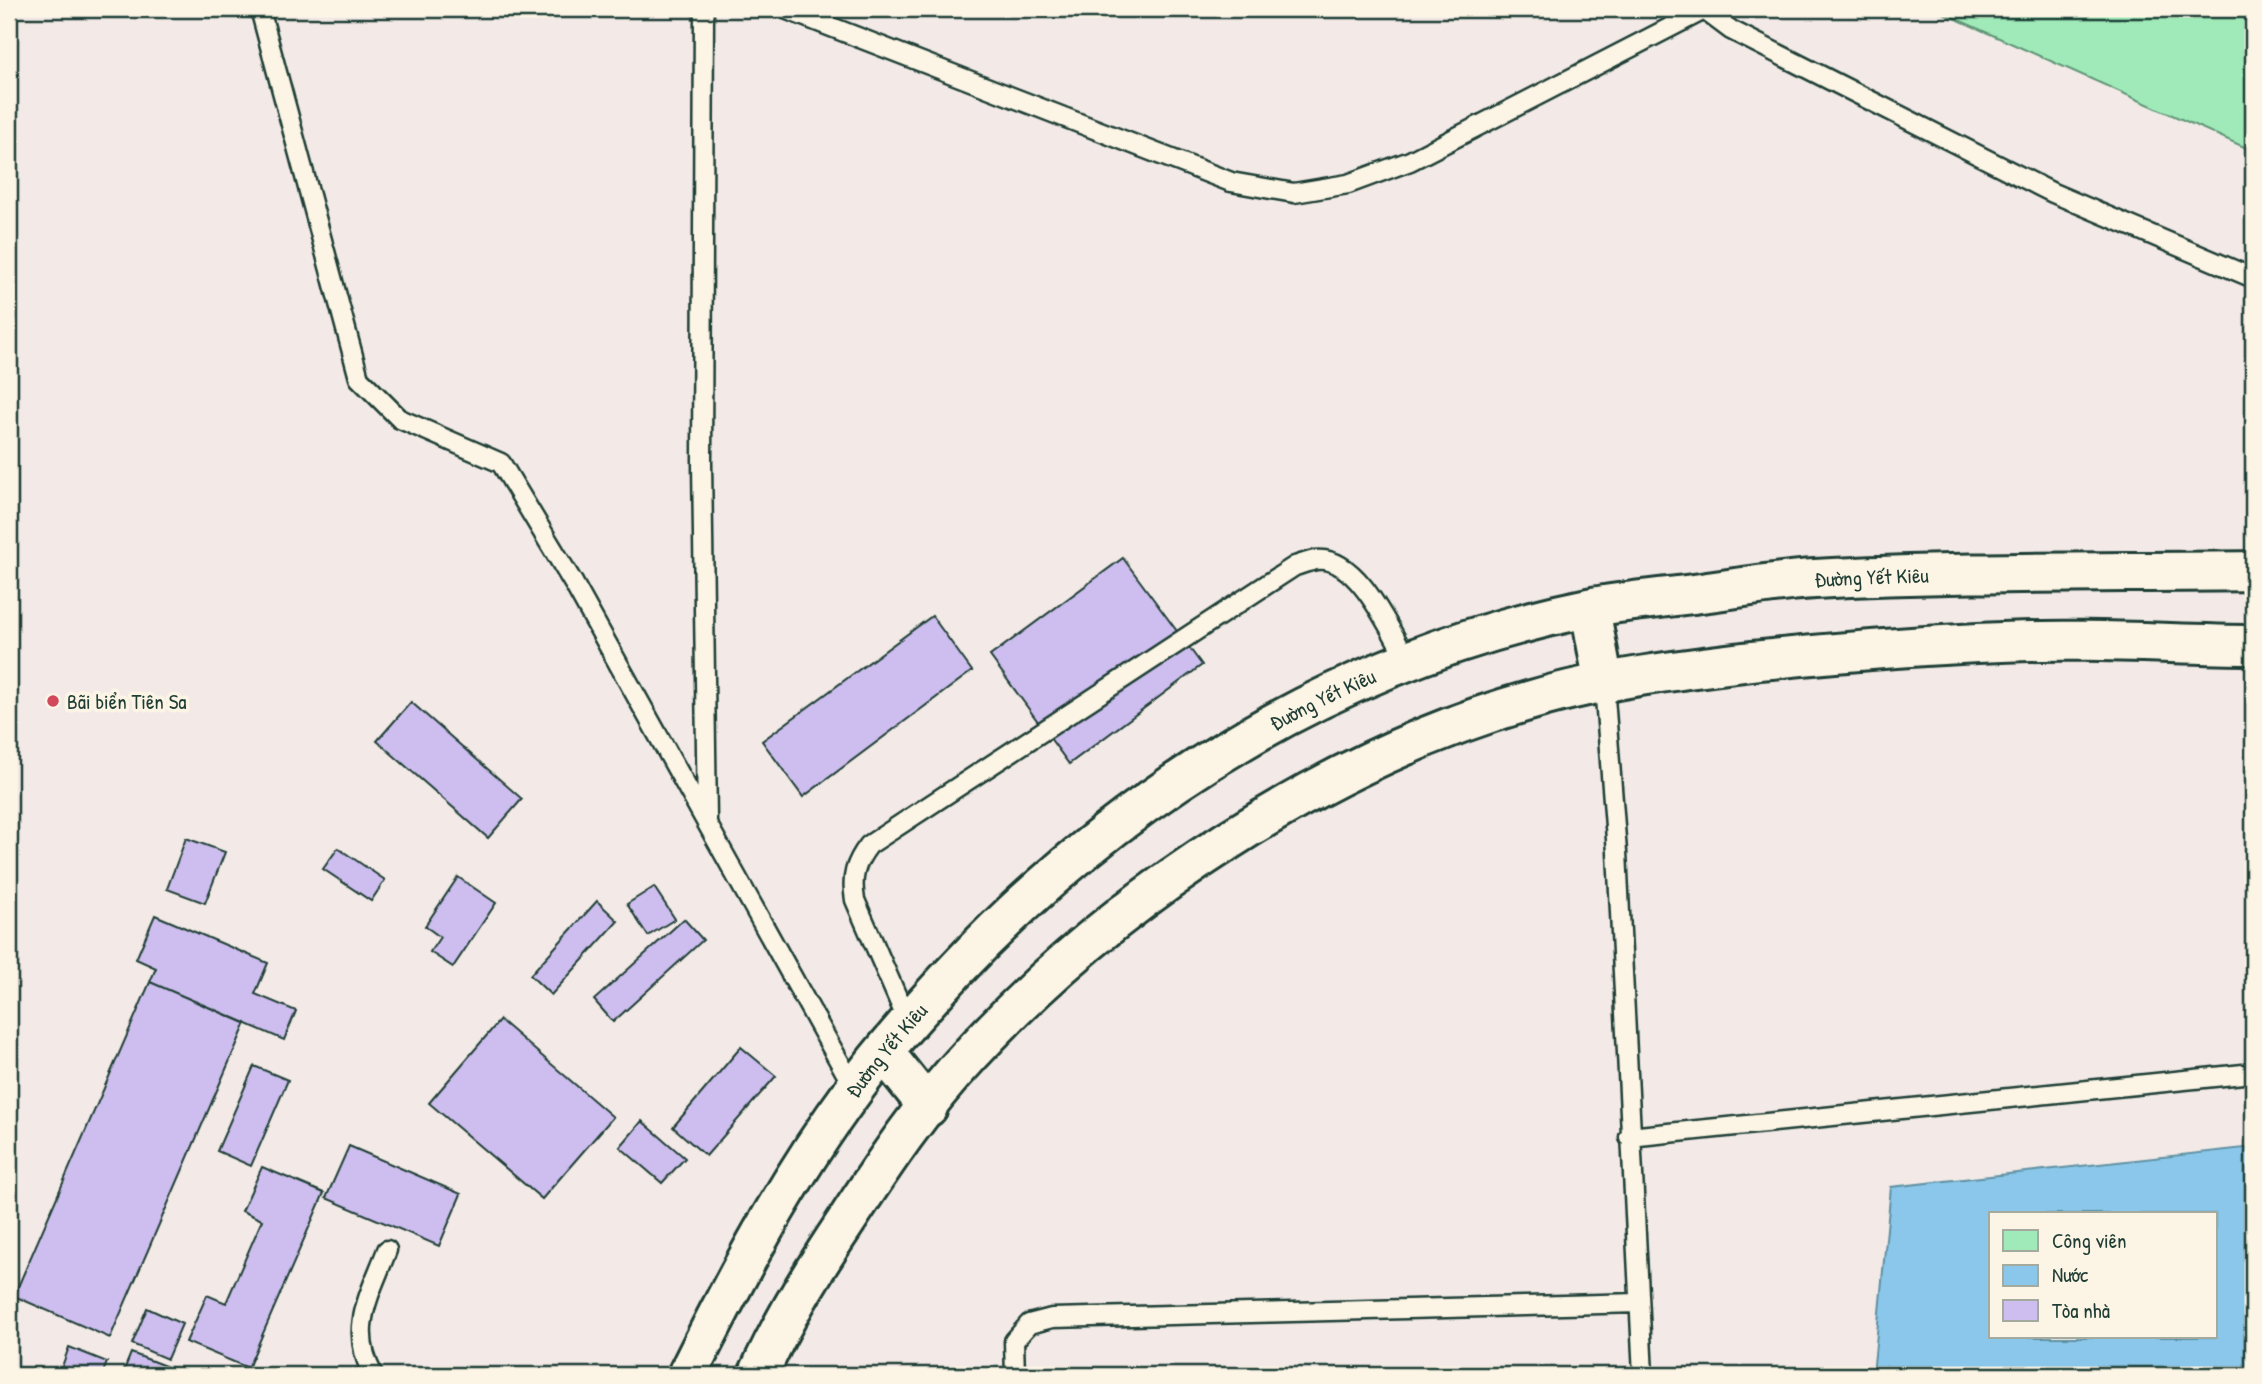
<svg xmlns="http://www.w3.org/2000/svg" width="2262" height="1384" font-family="'Patrick Hand',sans-serif">
<style>
.green{fill:#a0eab9;stroke:#609476;stroke-width:2}
.water{fill:#8ac7ea;stroke:#5f90a1;stroke-width:2;fill-rule:evenodd}
.building{fill:#cdbeef;stroke:#1f3d34;stroke-width:2}
.lines{fill:none;stroke-linecap:round;stroke-linejoin:round}
.lane-casing{stroke:#1f3d34;stroke-width:23}
.highway-casing{stroke:#1f3d34;stroke-width:44}
.lane{stroke:#fcf5e5;stroke-width:18}
.highway{stroke:#fcf5e5;stroke-width:38}
.poi-dot{fill:#d1495b;stroke:#fcf5e5;stroke-width:2.5}
.labels{text-anchor:middle;dominant-baseline:central;stroke-width:7;stroke-linejoin:round;paint-order:stroke}
.street-label{font-size:21px;fill:#1f3d34;stroke:#fcf5e5}
.poi-label{font-size:21px;fill:#1f3d34;stroke:#fcf5e5;text-anchor:start}
</style>
<rect width="100%" height="100%" fill="#f3eae7"/>
<filter id="ink" filterUnits="userSpaceOnUse"><feTurbulence type="fractalNoise" baseFrequency=".0143" numOctaves="2"/><feDisplacementMap in="SourceGraphic" scale="14" xChannelSelector="R" yChannelSelector="G"/><feConvolveMatrix kernelMatrix="1 2 1 2 8 2 1 2 1" color-interpolation-filters="sRGB"/></filter>
<g filter="url(#ink)">
<path class="green" d="M1934,9H2253V151Z"/>
<path class="water" d="M2253,1147V1375H1873L1891,1187ZM1991,1214H2215V1337H1991Z"/>
<path class="building" d="M1123,558L1202,665L1069,764L990,656Z
M932,616L972,671L803,797L762,741Z
M411,702L522,799L488,838L377,741Z
M186,838L225,852L205,903L167,889Z
M338,848L385,880L371,901L323,869Z
M458,877L496,903L453,967L430,952L440,937L425,926Z
M654,887L675,919L648,936L627,904Z
M597,901L618,921L551,995L530,975Z
M155,915L268,963L255,994L296,1011L284,1040L150,982L156,968L136,959Z
M684,919L703,940L613,1022L594,1000Z
M150,982L246,1023L110,1338L14,1296Z
M500,1020L613,1117L542,1199L429,1103Z
M741,1047L776,1076L706,1156L673,1127Z
M254,1066L288,1080L251,1166L217,1151Z
M642,1121L685,1158L662,1183L620,1147Z
M349,1146L461,1194L439,1246L326,1198Z
M262,1167L324,1193L248,1368L186,1342L207,1295L226,1303L262,1220L242,1211Z
M147,1308L182,1324L167,1359L132,1344Z
M69,1347L107,1362L102,1375H59Z
M131,1353L189,1375H122Z"/>
<g class="lines">
<defs>
<path id="lane" d="M260,9L359,378L400,419L501,463L574,584L854,1088
M704,9L702,463L707,820
M785,9L1231,182L1294,193L1348,184L1410,161L1704,10
M1703,9L1731,30L2053,193L2253,278
M1604,685L1617,852L1643,1375
M908,1022L855,900C851,877 855,863 869,845L1295,566C1302,564 1309,561 1316,560C1358,555 1390,631 1408,661
M1629,1137L2253,1073
M373,1375C348,1328 370,1295 387,1250
M1015,1375L1014,1341L1029,1324L1052,1318L1639,1303"/>
<g id="highway">
<path d="M1590,608L1604,685"/>
<path d="M884,1052L928,1107"/>
<path id="s1" d="M687,1375C736,1276 789,1177 855,1088C885,1047 920,1009 954,972C1125,790 1341,658 1588,608C1625,601 1664,598 1701,593C1739,588 1777,581 1815,579C1961,571 2107,573 2253,571"/>
<path d="M758,1375C782,1321 814,1269 847,1220C884,1163 923,1105 970,1055C1112,899 1329,757 1532,700C1606,678 1685,669 1761,660C1841,652 1922,645 2002,642C2085,638 2170,644 2253,645"/>
</g>
</defs>
<use href="#lane" class="lane-casing"/>
<use href="#highway" class="highway-casing"/>
<use href="#lane" class="lane"/>
<use href="#highway" class="highway"/>
</g>
</g>
<circle class="poi-dot" cx="53" cy="701" r="7"/>
<g class="labels">
<g class="street-label">
<text stroke="none"><textPath href="#s1" startOffset="1514">Đường Yết Kiêu</textPath></text>
<text stroke="none"><textPath href="#s1" startOffset="947">Đường Yết Kiêu</textPath></text>
<text stroke="none"><textPath href="#s1" startOffset="382">Đường Yết Kiêu</textPath></text>
</g>
<g class="poi-label">
<text x="67" y="701">Bãi biển Tiên Sa</text>
</g>
</g>
<rect width="2262" height="1384" fill="none" stroke="#fcf5e5" stroke-width="35"/>
<rect x="18" y="18" width="2227" height="1349" fill="none" stroke="#1f3d34" stroke-width="2.5" filter="url(#ink)"/>
<rect x="1989" y="1212" width="228" height="126" fill="#fcf5e5" stroke="#a4ab9e" stroke-width="2"/>
<rect x="2003" y="1230" width="35" height="21" fill="#a0eab9" stroke="#a4ab9e" stroke-width="2"/>
<text x="2052" y="1248" font-size="21" fill="#1f3d34">Công viên</text>
<rect x="2003" y="1265" width="35" height="21" fill="#8ac7ea" stroke="#a4ab9e" stroke-width="2"/>
<text x="2052" y="1282" font-size="21" fill="#1f3d34">Nước</text>
<rect x="2003" y="1300" width="35" height="21" fill="#cdbeef" stroke="#a4ab9e" stroke-width="2"/>
<text x="2052" y="1318" font-size="21" fill="#1f3d34">Tòa nhà</text>
</svg>
